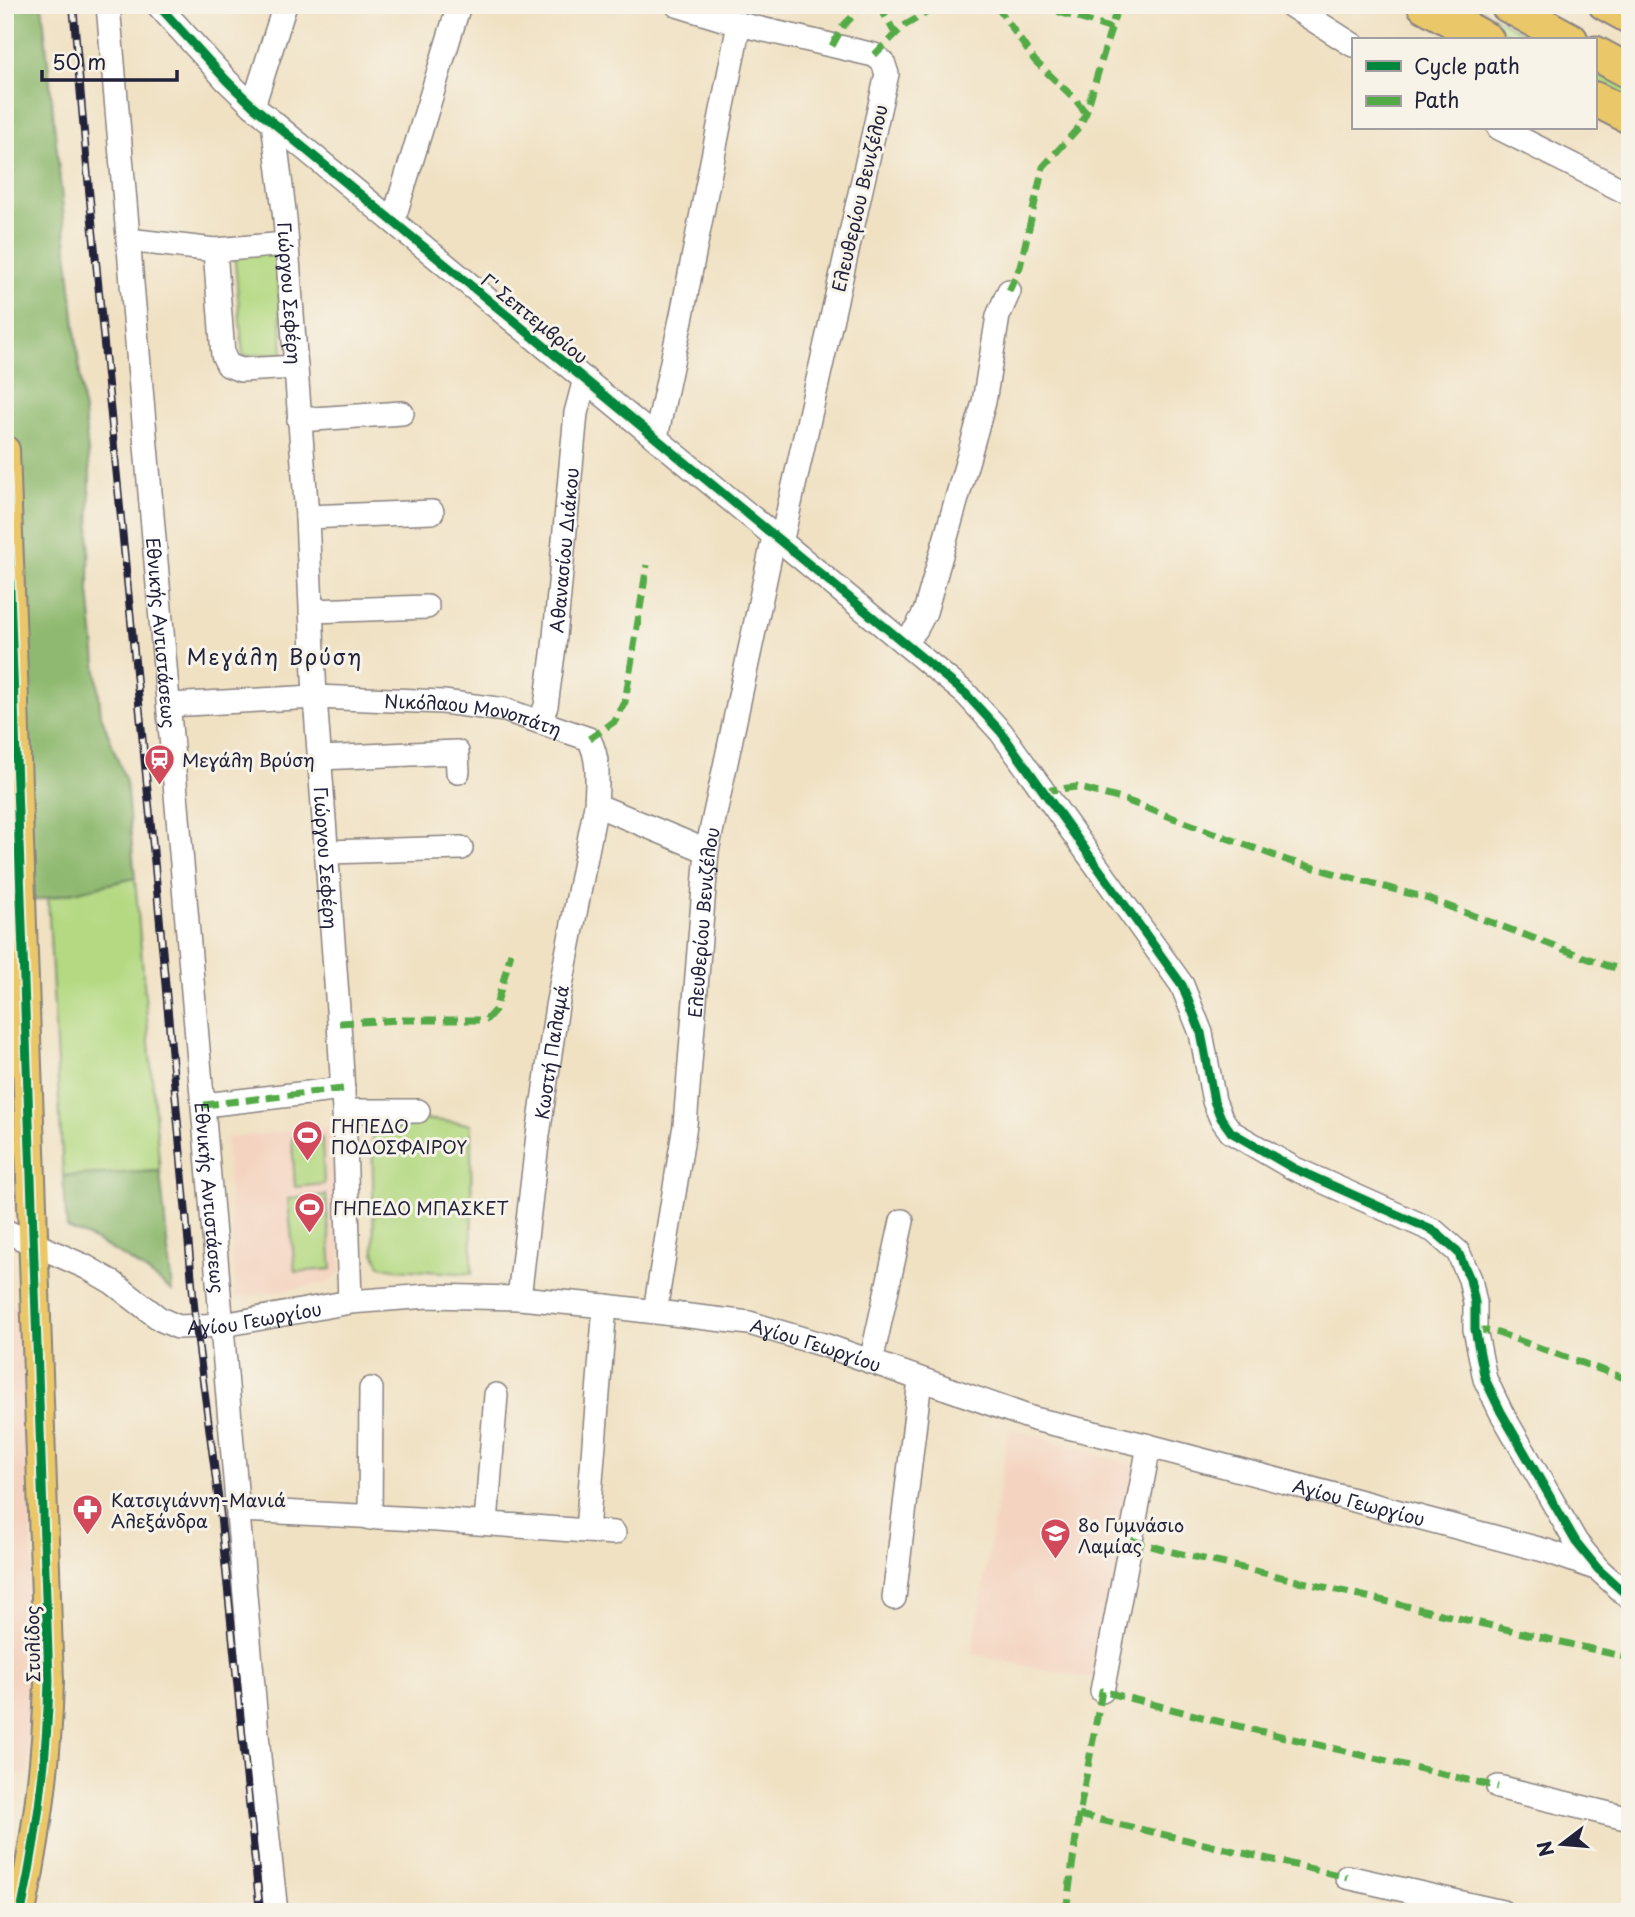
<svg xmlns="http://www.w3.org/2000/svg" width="1635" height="1917" font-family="'Playpen Sans',sans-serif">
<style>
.built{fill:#f4d3c0}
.green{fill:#b4d982;stroke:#6b7e5e;stroke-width:2}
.forest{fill:#8fb970;stroke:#586e56;stroke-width:2}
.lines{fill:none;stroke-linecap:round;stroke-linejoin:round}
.minor-casing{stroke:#89827f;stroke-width:26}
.major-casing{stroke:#89827f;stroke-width:32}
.highway-casing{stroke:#89827f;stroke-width:37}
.minor{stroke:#fff;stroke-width:23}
.major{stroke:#eac769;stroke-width:28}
.highway{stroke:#eac769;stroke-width:33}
.rail-casing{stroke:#22223b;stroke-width:8}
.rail{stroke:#f7f3e8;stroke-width:5;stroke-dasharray:16;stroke-linecap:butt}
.quiet{stroke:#53aa46;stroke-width:7;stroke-dasharray:14 7;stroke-linecap:butt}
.cycleway-casing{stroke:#f7f3e8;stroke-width:13}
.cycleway{stroke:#00873e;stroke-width:9}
.labels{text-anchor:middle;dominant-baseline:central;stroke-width:6;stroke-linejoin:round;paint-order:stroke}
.street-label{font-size:18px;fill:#22223b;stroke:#f7f3e8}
.poi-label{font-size:18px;fill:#22223b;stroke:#f7f3e8;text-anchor:start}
.quarter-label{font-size:21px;letter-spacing:2px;fill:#22223b;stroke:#f7f3e8}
</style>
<rect width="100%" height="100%" fill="#f7f3e8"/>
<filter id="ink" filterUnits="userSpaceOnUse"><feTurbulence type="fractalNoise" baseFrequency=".0143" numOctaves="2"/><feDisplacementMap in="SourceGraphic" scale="14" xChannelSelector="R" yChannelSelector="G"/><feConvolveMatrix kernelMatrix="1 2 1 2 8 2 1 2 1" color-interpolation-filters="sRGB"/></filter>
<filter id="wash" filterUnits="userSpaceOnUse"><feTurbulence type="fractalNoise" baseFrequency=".00686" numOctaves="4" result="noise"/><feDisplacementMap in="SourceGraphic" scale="28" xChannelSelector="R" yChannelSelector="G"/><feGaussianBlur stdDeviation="1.57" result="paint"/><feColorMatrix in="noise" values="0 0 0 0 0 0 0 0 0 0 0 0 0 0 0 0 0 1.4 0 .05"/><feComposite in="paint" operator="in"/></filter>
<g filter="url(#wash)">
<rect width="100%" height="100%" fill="#f0e1c3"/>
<path class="built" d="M341,1125L340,1272L328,1283L236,1298L226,1138Z
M5,1307H20L34,1595L29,1776L5,1773Z
M1009,1428L1140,1467L1101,1681L972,1654Z"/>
<path class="green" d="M1455,5H1473L1537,40H1519Z
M1595,71L1630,90V100L1595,81Z
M276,246L283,353L243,356L234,250Z
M135,878L160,1171L63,1176L48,898Z
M372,1114L471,1124L472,1274L394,1269L380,1266L374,1252Z
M322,1137L324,1184L295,1187L292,1139Z
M326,1195L332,1269L295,1272L288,1199Z"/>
<path class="forest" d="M5,5H42L90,472L89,591L101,715L126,782L135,878L34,901L12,521L5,305Z
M160,1171L172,1291C140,1265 105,1243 67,1228L63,1176Z"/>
</g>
<g filter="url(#ink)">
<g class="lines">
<defs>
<g id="minor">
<path id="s1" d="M108,5L259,1757L276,1912"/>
<path d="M158,5L227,81L253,106L966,694L1001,732L1182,985L1201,1033L1214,1101L1221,1118L1231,1132L1293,1168L1434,1231L1458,1252L1470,1279L1475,1303V1329L1485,1379L1501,1412L1576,1542L1598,1569L1630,1598"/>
<path d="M677,5L739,24L874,55L883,62L887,74L781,543"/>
<path d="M1290,5L1353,45"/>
<path d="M253,106L285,5"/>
<path id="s2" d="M273,122L285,219L307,517L315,697L339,1023L344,1111L350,1302"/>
<path d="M1499,128L1630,194"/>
<path d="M393,221L459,5"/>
<path d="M128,240L215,250L286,244"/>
<path d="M215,250L223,355L228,365L241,370L296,367"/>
<path d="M299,420L402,413"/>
<path d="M656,437L682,315L739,24"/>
<path d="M307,517L432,512"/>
<path d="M312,611L427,607"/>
<path d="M904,642L916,629L925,612L984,402L998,316L1009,291"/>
<path id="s3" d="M169,705L315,697L443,702L505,710L589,739C600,760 597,782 596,805L707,851"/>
<path id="s4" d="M540,721L546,706L554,647L576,413L585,379"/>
<path d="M320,758L457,752L458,772"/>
<path d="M328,852L461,848"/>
<path d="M204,1105L343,1089"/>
<path d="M344,1111H418"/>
<path id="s5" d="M5,1231L86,1267L112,1282L160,1319L178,1327L223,1325L350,1302L428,1296L519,1298L605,1306L749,1323L827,1346L1034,1419L1149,1446L1547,1551L1598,1569"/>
<path id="s6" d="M519,1298L538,1135L557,1006L596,805"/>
<path id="s7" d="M655,1311L685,1125L707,851L774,537"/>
<path d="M871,1362L902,1221"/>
<path d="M239,1510L437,1520L614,1533"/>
<path d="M370,1518L371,1389"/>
<path d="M486,1523L496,1395"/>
<path d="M587,1531L605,1306"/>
<path d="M894,1598L920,1380"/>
<path d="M1102,1691L1149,1446"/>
<path d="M1498,1787L1630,1819"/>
<path d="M1347,1877L1502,1912"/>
</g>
<path id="major" d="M1603,5L1630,20
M5,450L49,1681C47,1759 37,1836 21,1912"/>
<path id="highway" d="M1424,5L1487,40
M1507,5L1571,40
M1595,53L1630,72
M1595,99L1630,117"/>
</defs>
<use href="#minor" class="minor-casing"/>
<use href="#major" class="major-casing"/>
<use href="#highway" class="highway-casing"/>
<use href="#minor" class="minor"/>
<use href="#major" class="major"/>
<use href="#highway" class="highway"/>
<defs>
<path id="rail" d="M73,5L89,190L155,867L196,1327L220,1511L260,1912"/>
</defs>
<use href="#rail" class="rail-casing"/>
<use href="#rail" class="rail"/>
<path class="quiet" d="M879,5L896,35
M996,5L1035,61L1074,98L1086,113
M1038,5L1112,29
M832,46L843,26L855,14L859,5
M874,55L904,26L939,5
M1009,291L1020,267L1043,167L1079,127L1086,113L1118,5
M589,739L615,721L625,702L647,565
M1043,791L1076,787L1125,800L1289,861L1426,898L1608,966L1630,971
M339,1023L400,1020H486L495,1010L511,953
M204,1105L343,1089
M1475,1329L1498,1333L1630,1380
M1131,1540L1169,1551L1630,1658
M1079,1815L1347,1877
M1066,1912L1079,1815L1102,1691L1217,1721L1498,1787"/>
<defs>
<path id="cycleway" d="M158,5L227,81L253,106L966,694L1001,732L1182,985L1201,1033L1214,1101L1221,1118L1231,1132L1293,1168L1434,1231L1458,1252L1470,1279L1475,1303V1329L1485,1379L1501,1412L1576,1542L1598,1569L1630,1598
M5,450L49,1681C47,1759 37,1836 21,1912"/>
</defs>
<use href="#cycleway" class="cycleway-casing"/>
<use href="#cycleway" class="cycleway"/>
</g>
</g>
<defs>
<symbol id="station-pin" viewBox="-11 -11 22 30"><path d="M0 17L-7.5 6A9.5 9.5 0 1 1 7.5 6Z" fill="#d1495b" stroke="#f7f3e8"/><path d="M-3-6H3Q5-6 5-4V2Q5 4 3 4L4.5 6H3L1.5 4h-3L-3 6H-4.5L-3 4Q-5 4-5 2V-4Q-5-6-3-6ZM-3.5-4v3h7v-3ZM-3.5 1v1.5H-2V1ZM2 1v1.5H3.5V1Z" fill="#fff"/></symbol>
<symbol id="stadium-pin" viewBox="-11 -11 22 30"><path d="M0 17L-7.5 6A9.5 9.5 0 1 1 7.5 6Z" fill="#d1495b" stroke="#f7f3e8"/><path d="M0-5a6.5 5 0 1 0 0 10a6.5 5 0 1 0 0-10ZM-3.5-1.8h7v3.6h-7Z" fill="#fff"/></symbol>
<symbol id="pharmacy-pin" viewBox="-11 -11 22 30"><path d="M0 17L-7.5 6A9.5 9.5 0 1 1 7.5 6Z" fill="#d1495b" stroke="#f7f3e8"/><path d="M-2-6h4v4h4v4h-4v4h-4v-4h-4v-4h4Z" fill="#fff"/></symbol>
<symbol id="school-pin" viewBox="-11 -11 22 30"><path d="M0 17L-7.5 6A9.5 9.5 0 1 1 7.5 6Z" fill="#d1495b" stroke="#f7f3e8"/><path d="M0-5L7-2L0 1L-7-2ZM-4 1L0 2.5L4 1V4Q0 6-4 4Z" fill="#fff"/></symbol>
</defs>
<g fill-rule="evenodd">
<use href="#station-pin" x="142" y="742" width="35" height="47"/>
<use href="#stadium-pin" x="290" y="1118" width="35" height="47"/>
<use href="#stadium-pin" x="292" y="1190" width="35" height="47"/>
<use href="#pharmacy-pin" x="70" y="1492" width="35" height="47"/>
<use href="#school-pin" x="1038" y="1516" width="35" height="47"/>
</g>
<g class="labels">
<g class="street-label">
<text transform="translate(859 198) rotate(-77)">Ελευθερίου Βενιζέλου</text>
<text stroke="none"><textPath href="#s2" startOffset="172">Γιώργου Σεφέρη</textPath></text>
<text transform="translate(535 318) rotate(39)">Γ' Σεπτεμβρίου</text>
<text stroke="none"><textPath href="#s4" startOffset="173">Αθανασίου Διάκου</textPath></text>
<text stroke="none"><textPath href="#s1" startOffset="630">Εθνικής Αντιστάσεως</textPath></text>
<text stroke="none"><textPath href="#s3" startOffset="306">Νικόλαου Μονοπάτη</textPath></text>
<text stroke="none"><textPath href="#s2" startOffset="738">Γιώργου Σεφέρη</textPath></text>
<text stroke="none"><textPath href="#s7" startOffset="392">Ελευθερίου Βενιζέλου</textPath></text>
<text stroke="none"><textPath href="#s6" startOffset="248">Κωστή Παλαμά</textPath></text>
<text stroke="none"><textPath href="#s1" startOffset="1197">Εθνικής Αντιστάσεως</textPath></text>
<text stroke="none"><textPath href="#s5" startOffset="276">Αγίου Γεωργίου</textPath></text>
<text stroke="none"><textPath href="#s5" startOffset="844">Αγίου Γεωργίου</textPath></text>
<text stroke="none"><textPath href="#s5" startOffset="1410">Αγίου Γεωργίου</textPath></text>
<text transform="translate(32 1644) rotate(-91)">Στυλίδος</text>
</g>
<g class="poi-label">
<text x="182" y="759">Μεγάλη Βρύση</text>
<text x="331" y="1125">ΓΗΠΕΔΟ<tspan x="331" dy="21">ΠΟΔΟΣΦΑΙΡΟΥ</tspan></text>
<text x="333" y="1207">ΓΗΠΕΔΟ ΜΠΑΣΚΕΤ</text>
<text x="111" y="1499">Κατσιγιάννη-Μανιά<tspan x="111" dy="21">Αλεξάνδρα</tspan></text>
<text x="1078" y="1524">8ο Γυμνάσιο<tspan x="1078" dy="21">Λαμίας</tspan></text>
</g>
<g class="quarter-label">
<text x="275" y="656">Μεγάλη Βρύση</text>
</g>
</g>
<rect width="1635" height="1917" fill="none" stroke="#f7f3e8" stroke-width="28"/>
<rect x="1352" y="38" width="245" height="91" fill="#f7f3e8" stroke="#a29fa3" stroke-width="2"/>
<rect x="1366" y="61" width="35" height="10" fill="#00873e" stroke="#a29fa3" stroke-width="2"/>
<text x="1414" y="74" font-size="21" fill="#22223b">Cycle path</text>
<rect x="1366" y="96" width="35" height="10" fill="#53aa46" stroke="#a29fa3" stroke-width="2"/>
<text x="1414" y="108" font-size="21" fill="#22223b">Path</text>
<g transform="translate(1562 1844) rotate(254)" stroke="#f7f3e8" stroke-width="5" paint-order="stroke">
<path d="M0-5L12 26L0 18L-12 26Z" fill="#22223b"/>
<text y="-10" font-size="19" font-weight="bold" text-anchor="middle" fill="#22223b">N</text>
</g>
<path d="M42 70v10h135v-10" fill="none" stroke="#22223b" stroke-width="3.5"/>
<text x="52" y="70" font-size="21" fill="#22223b" stroke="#f7f3e8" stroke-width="5" paint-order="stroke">50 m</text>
</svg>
